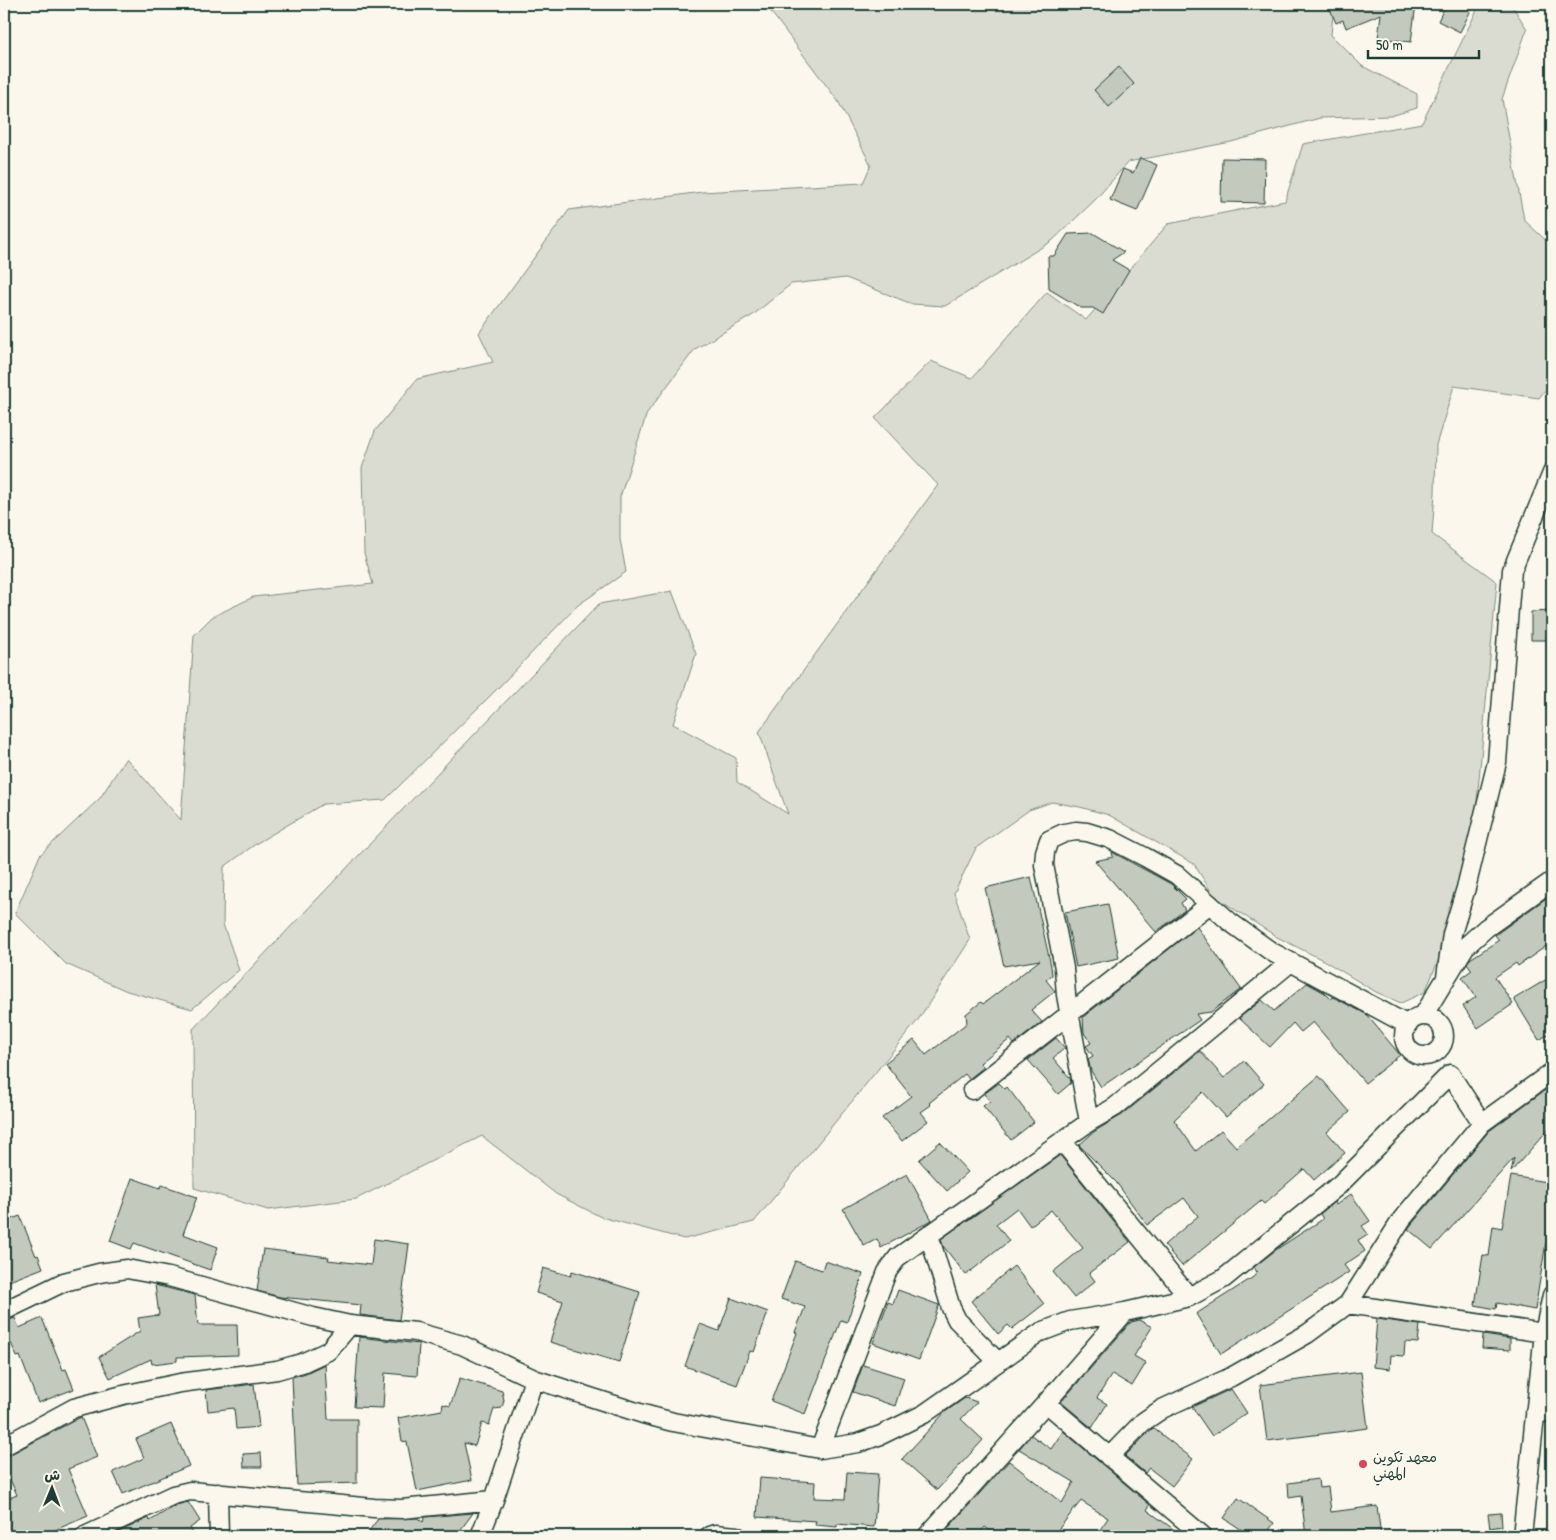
<svg xmlns="http://www.w3.org/2000/svg" width="1556" height="1540" font-family="'Patrick Hand','Playpen Sans Arabic',sans-serif">
<style>
.green{fill:#dbdcd1;stroke:#7d8c82}
.building{fill:#c4c9be;stroke:#1f3d34}
.lines{fill:none;stroke-linecap:round;stroke-linejoin:round}
.minor-casing{stroke:#1f3d34;stroke-width:21}
.minor{stroke:#fbf7ec;stroke-width:18}
.poi-dot{fill:#d1495b;stroke:#fbf7ec;stroke-width:2}
.labels{text-anchor:middle;dominant-baseline:central;stroke-width:4;stroke-linejoin:round;paint-order:stroke}
.poi-label{font-size:14px;fill:#1f3d34;stroke:#fbf7ec;text-anchor:start}
</style>
<rect width="100%" height="100%" fill="#fbf7ec"/>
<filter id="ink" filterUnits="userSpaceOnUse"><feTurbulence type="fractalNoise" baseFrequency=".02" numOctaves="2"/><feDisplacementMap in="SourceGraphic" scale="10" xChannelSelector="R" yChannelSelector="G"/><feConvolveMatrix kernelMatrix="1 2 1 2 8 2 1 2 1" color-interpolation-filters="sRGB"/></filter>
<g filter="url(#ink)">
<path class="green" d="M765,4H1334L1331,35L1362,66L1417,94V108L1391,116L1320,118L1231,142L1128,162L1096,199L1052,241L945,306L912,304L846,278L791,284L753,315L695,349L647,413L620,497V539L626,572L578,605L495,691L385,800L323,804L257,843L224,867L223,924L239,970L192,1009L127,991L66,964L15,913L40,855L100,798L126,758L181,820L194,635L212,617L253,597L373,584L364,553L362,468L375,431L417,379L493,362L479,333L569,210L702,192L863,183L871,165L838,101Z
M1480,4H1511L1527,29L1502,99L1524,220L1552,246V381L1539,398L1454,386L1436,445L1435,493L1432,534L1497,582L1476,812L1441,954L1425,992L1401,1003L1376,992L1323,960L1277,937L1214,896L1194,864L1109,815L1080,807L1052,802L1029,810L976,848L954,893L970,940L918,1020L754,1222L684,1239L601,1217L556,1194L482,1136L356,1199L268,1210L194,1188L193,1029L599,604L672,591L696,654L673,724L736,758L737,782L788,814L759,732L938,485L875,418L931,361L972,378L1047,292L1086,320L1168,224L1285,201L1303,144L1422,123Z"/>
<path class="building" d="M1328,4H1416L1411,42L1378,38L1381,14L1346,28L1343,20L1336,23Z
M1446,4H1474L1460,32L1438,21Z
M1119,67L1134,84L1109,107L1094,90Z
M1140,158L1157,165L1137,211L1110,200L1123,169L1133,173Z
M1222,158L1265,159L1264,203L1221,202Z
M1093,233L1124,252L1112,260L1129,270L1103,314L1093,308H1081L1049,289L1048,256H1054L1068,234Z
M1552,611V640H1531V612Z
M1112,852L1171,884L1186,899L1181,903L1185,910L1156,932L1095,861L1113,857Z
M1031,877L1051,966L1052,975L1046,980L1055,991L1031,1010L1042,1022L1014,1044L1010,1039L980,1063L984,1067L969,1079L965,1074L929,1103L931,1105L921,1112L928,1121L902,1141L882,1118L911,1096L885,1063L914,1040L926,1055L967,1023L966,1014L981,1002L983,1004L1040,960L1004,966L985,888Z
M1552,894V942L1518,966L1516,963L1495,977L1513,1004L1478,1028L1463,1006L1476,997L1462,977L1472,970L1467,963L1470,959L1499,940L1495,935Z
M1108,904L1119,958L1076,967L1065,912Z
M1197,927L1241,989L1211,1012L1196,1014L1200,1020L1101,1087L1091,1071L1088,1059L1093,1056L1086,1046L1091,1043L1084,1033L1083,1017Z
M1552,976V1032L1539,1040L1514,999Z
M1307,983L1325,993L1331,999L1333,997L1366,1014L1400,1055L1365,1083L1313,1022L1301,1032L1293,1023L1270,1047L1239,1018L1262,1000L1274,1011Z
M1056,1038L1065,1048L1053,1058L1070,1078L1071,1083L1058,1094L1028,1060Z
M1200,1051L1224,1078L1244,1061L1264,1084L1226,1117L1203,1092L1174,1120L1196,1151L1221,1130L1236,1147L1319,1076L1350,1112L1327,1132L1345,1153L1314,1180L1304,1169L1264,1204L1261,1201L1182,1266L1164,1245L1198,1216L1184,1198L1147,1225L1116,1182L1079,1145L1095,1131L1122,1115Z
M999,1083L1005,1089L1007,1087L1034,1122L1011,1140L983,1106L990,1101L984,1094Z
M1552,1085V1125L1511,1172L1514,1158L1432,1249L1408,1229L1411,1225L1489,1131Z
M940,1142L968,1172L947,1191L919,1160Z
M1060,1155L1130,1242L1089,1273L1095,1281L1074,1298L1053,1272L1083,1248L1051,1210L1030,1226L1017,1208L996,1224L1009,1241L966,1275L943,1246L941,1239Z
M907,1174L932,1220L881,1248L877,1239L864,1246L843,1209Z
M1511,1176L1552,1183V1206L1535,1310L1497,1303L1496,1309L1475,1305L1483,1255L1489,1256L1493,1226L1502,1228Z
M132,1178L160,1188L162,1185L197,1197L183,1234L218,1247L210,1270L134,1243L131,1249L110,1241Z
M1351,1194L1370,1221L1362,1226L1368,1234L1358,1240L1365,1251L1344,1265L1349,1272L1221,1354L1196,1314L1258,1274L1254,1267L1277,1249L1323,1219L1320,1214L1334,1202L1336,1205Z
M20,1216L36,1256L38,1255L43,1268L4,1283V1222Z
M374,1239L409,1244L399,1320L360,1315L361,1305L280,1297L257,1291L263,1249L329,1257L328,1260L371,1265Z
M795,1261L822,1270L825,1261L863,1274L847,1322L841,1320L805,1414L771,1401L797,1333L795,1332L805,1307L781,1299Z
M1014,1266L1044,1304L1012,1329L1008,1325L998,1334L971,1301Z
M543,1268L571,1276L572,1271L640,1292L619,1362L550,1342L563,1301L536,1293Z
M155,1285L195,1295L198,1325H237L238,1355L177,1357V1361L152,1364L151,1359L110,1378L99,1357L140,1331L138,1318L159,1315Z
M898,1290L939,1305L919,1360L873,1343L888,1302L893,1304Z
M731,1298L768,1312L754,1352L750,1351L737,1385L685,1366L700,1324L719,1331Z
M15,1318L19,1328L42,1318L63,1370L66,1369L74,1389L38,1403L20,1356L17,1357L11,1343L4,1347V1322Z
M1377,1319L1420,1325L1418,1343L1405,1342L1404,1356L1391,1355L1390,1369L1373,1367Z
M1139,1320L1152,1327L1134,1356L1146,1363L1132,1386L1112,1374L1097,1398L1107,1404L1092,1428L1061,1402L1131,1322Z
M1483,1335L1510,1339V1350L1482,1348Z
M359,1337L419,1344L417,1376L385,1373L383,1408L354,1407Z
M325,1364L328,1419H357V1483L297,1485L292,1377L306,1373Z
M863,1365L904,1378L895,1406L853,1392Z
M1361,1372L1368,1428L1267,1441L1260,1385Z
M460,1378L502,1391L504,1400L502,1408L494,1409L489,1425L482,1423L475,1446L464,1443L472,1480L417,1491L407,1442L402,1441L398,1418L442,1410L443,1404L450,1406Z
M254,1384L259,1427L236,1429L234,1408L208,1411L206,1390Z
M1231,1389L1247,1413L1212,1436L1192,1407Z
M965,1398L977,1402L961,1419L983,1440L937,1490L902,1459L945,1412Z
M81,1417L97,1457L68,1469L88,1516L41,1536H4V1500L17,1495L4,1466V1457L9,1455Z
M171,1424L189,1466L123,1494L113,1472L144,1458L136,1439Z
M1153,1428L1193,1459L1172,1486L1149,1468L1145,1473L1125,1456Z
M1063,1431L1150,1505L1147,1510L1183,1536H1106L1099,1531L1108,1518L1081,1501L1053,1536H997L985,1527L977,1536H941L1009,1461L1062,1503L1074,1482L1019,1449L1031,1435L1051,1449Z
M261,1453L262,1467H244L243,1454Z
M847,1472L878,1474L874,1527L837,1524V1527L815,1525L816,1521L757,1517L760,1478L815,1482L814,1498L845,1499Z
M1318,1479L1319,1488L1328,1487L1331,1512L1377,1506L1381,1536H1306L1301,1496L1289,1498L1288,1483Z
M1238,1498L1274,1523L1265,1536H1251L1224,1518Z
M188,1502L200,1521L190,1528L195,1536H110L149,1518L150,1521L176,1505Z
M473,1513L456,1536H365L378,1519L417,1518L423,1522L425,1517Z
M1501,1513L1502,1526L1490,1528L1488,1514Z"/>
<g class="lines">
<defs>
<path id="minor" d="M1446,977L1452,934L1466,888L1497,762L1512,570L1552,473
M1423,1016L1465,947L1486,928L1552,881
M1404 1036a20 20 0 1 1 40 0a20 20 0 1 1-40 0Z
M972,1090L1210,904
M1089,1122L1066,995L1064,968L1044,865L1045,852L1049,840L1064,833L1076,831L1087,832L1110,839L1145,857L1177,875L1230,922L1272,952L1408,1025
M1062,1141L1189,1297
M929,1235L951,1308L957,1320L998,1362
M1348,1304L1402,1219L1482,1123L1552,1072
M4,1311L64,1282L99,1273L127,1269L169,1277L313,1317L350,1325L416,1332L462,1345L534,1379L643,1414L673,1422L820,1449L858,1443L881,1435L924,1414L1041,1332L1070,1321L1125,1312L1189,1297L1223,1279L1339,1185L1450,1074L1482,1123
M1046,1403L1203,1536
M1535,1411L1552,1413
M4,1446L74,1408L123,1395L180,1383L277,1370L302,1363L328,1351L350,1325
M820,1449L887,1272L898,1257L1089,1122L1115,1107L1291,962
M1109,1457L1143,1422L1162,1409L1231,1377L1307,1334L1348,1304L1544,1333
M218,1493L219,1536
M85,1536L173,1495L190,1491L374,1508L402,1509L494,1500L534,1379
M480,1536L494,1500
M709,1536L715,1534L737,1536
M927,1536L1046,1403L1125,1312
M1522,1536L1544,1333L1552,1295"/>
</defs>
<use href="#minor" class="minor-casing"/>
<use href="#minor" class="minor"/>
</g>
</g>
<circle class="poi-dot" cx="1363" cy="1464" r="5"/>
<g class="labels">
<g class="poi-label">
<text x="1373" y="1456">معهد تكوين<tspan x="1373" dy="16">المهني</tspan></text>
</g>
</g>
<rect width="1556" height="1540" fill="none" stroke="#fbf7ec" stroke-width="20"/>
<rect x="10" y="10" width="1536" height="1520" fill="none" stroke="#1f3d34" stroke-width="2" filter="url(#ink)"/>
<g transform="translate(52 1488) rotate(1)" stroke="#fbf7ec" stroke-width="4" paint-order="stroke">
<path d="M0-4L9 19L0 12L-9 19Z" fill="#1f3d34"/>
<text y="-8" font-size="14" font-weight="bold" text-anchor="middle" fill="#1f3d34">ش</text>
</g>
<path d="M1368 50v8h111v-8" fill="none" stroke="#1f3d34" stroke-width="2.5"/>
<text x="1376" y="50" font-size="15" fill="#1f3d34" stroke="#fbf7ec" stroke-width="4" paint-order="stroke">50 m</text>
</svg>
